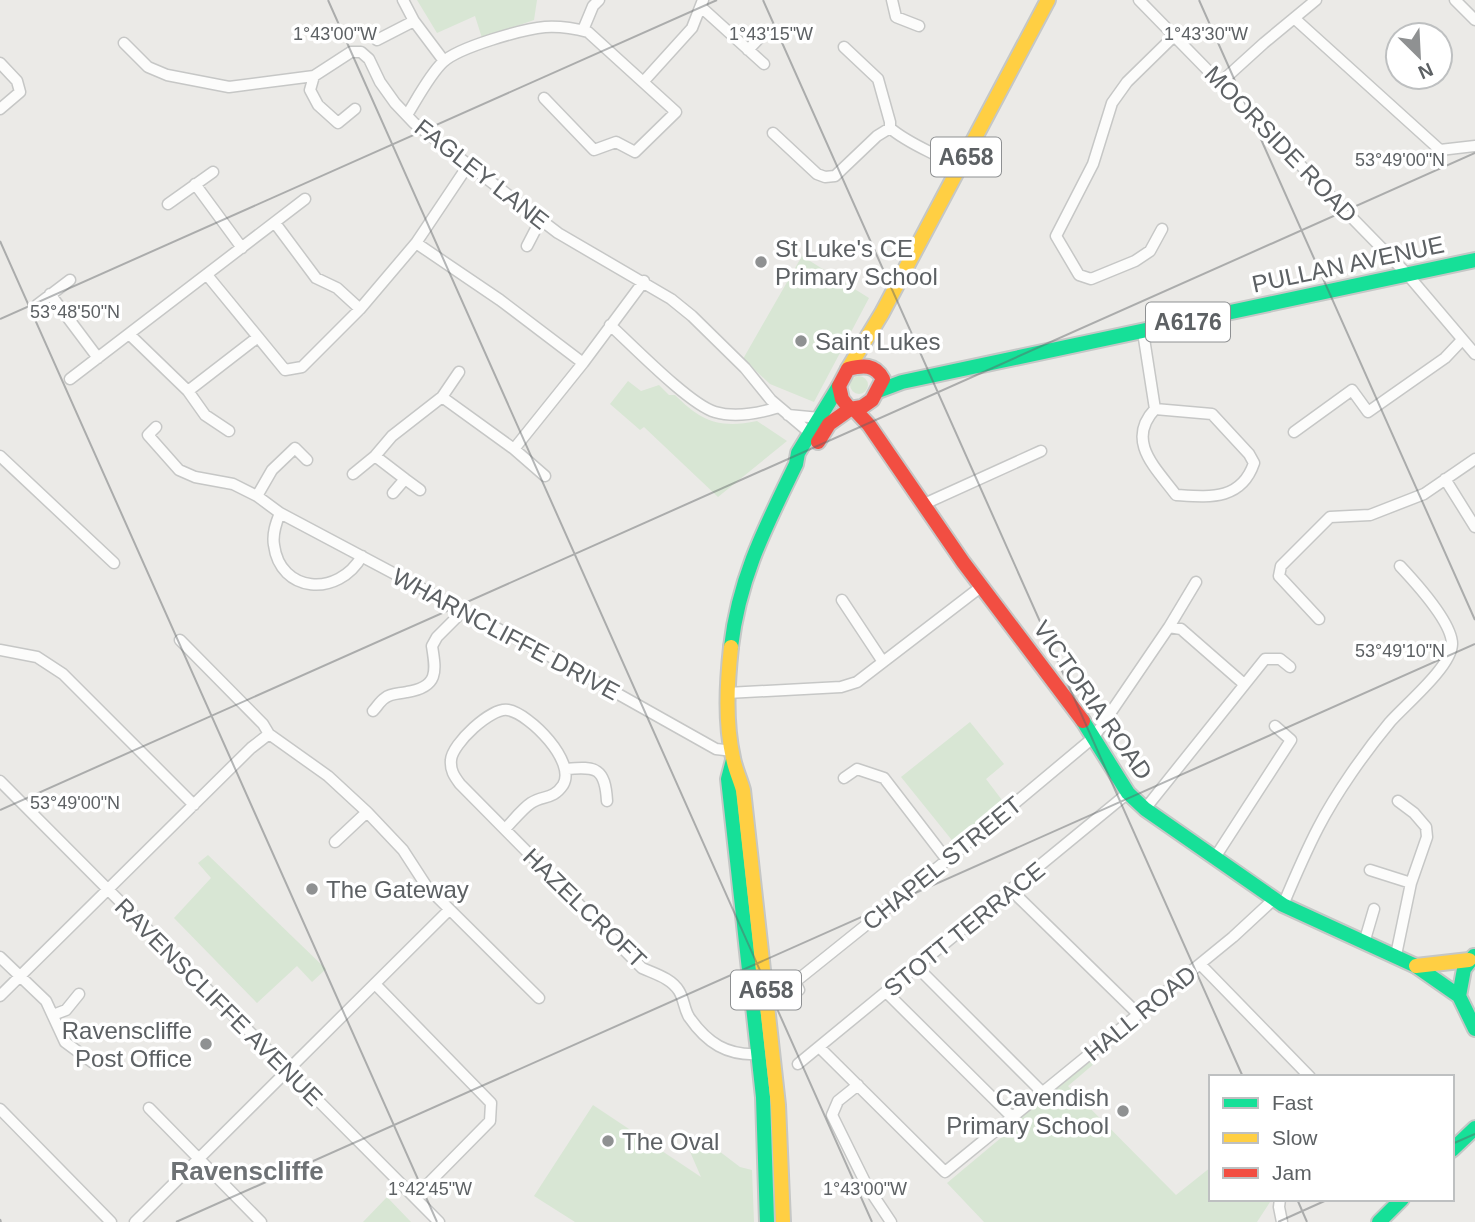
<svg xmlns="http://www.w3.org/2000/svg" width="1475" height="1222" font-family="Helvetica,sans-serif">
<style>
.green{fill:#d8e6d4}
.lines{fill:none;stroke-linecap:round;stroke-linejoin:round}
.street-casing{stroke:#c6c7c6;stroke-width:13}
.fast-casing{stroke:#c5c7c6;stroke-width:18}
.slow-casing{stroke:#c5c7c6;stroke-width:18}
.jam-casing{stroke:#c5c7c6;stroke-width:18}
.street{stroke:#fcfcfb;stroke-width:10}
.fast{stroke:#16e098;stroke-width:14}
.slow{stroke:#ffcf43;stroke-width:14}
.jam{stroke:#f24e42;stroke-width:14}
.ticks{fill:none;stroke:#5d6164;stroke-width:2;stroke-opacity:0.45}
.poi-dot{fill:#8f9192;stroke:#fff;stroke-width:2.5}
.labels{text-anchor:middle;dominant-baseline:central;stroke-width:7;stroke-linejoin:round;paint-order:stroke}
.shield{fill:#fff;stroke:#8e9092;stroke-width:2}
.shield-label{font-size:23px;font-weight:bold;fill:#5d6164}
.street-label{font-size:24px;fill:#5d6164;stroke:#fff}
.poi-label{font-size:24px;fill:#5d6164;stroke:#fff;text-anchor:start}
.neighbourhood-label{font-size:26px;font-weight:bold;fill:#6e7275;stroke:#fff}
.ticks-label{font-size:18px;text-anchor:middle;fill:#5d6164;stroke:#fff;stroke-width:7;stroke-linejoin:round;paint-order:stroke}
</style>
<rect width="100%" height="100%" fill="#ebeae7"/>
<path class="green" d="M417,0H537L534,20L482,38L475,16L437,33Z
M802,256L869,298L814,402L770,384L743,359Z
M850 385a9 9 0 1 1 18 0a9 9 0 1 1-18 0Z
M628,381L641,391L659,385L669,395H675C701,421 719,429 757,421L787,441L718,497L644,427L640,430L610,404Z
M970,722L1004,764L986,779L1005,804L955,844L901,777Z
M208,855L326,969L312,982L297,966L257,1003L174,918L211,878L198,863Z
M1091,1059L1095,1063L1068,1086L1176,1195L1211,1167V1199H1272L1257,1222H984L947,1183L1002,1137L999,1133Z
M593,1105L701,1177L688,1147L698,1135L740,1167L752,1170L754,1222H575L534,1196Z
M387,1197L411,1222H363Z"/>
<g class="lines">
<defs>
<path id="street" d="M403,0L414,21L444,61
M892,0L896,17L919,26
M1139,0L1407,274L1475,354
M1455,0L1475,20
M701,7L764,64
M1294,18L1440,150L1475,146
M583,30L593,6L599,0
M377,40L414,21
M124,43L148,67L167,75L229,87L314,76L351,52H361L369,59L380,82L395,103L414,123L558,233L671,299L692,316L745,368L771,400L810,433H814
M748,50L765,32
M0,63L17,81L20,92L0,109
M314,76L310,90L318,105L338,123L355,109
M644,81L692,28L703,0
M1221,82L1264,43L1316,0
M407,115C417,99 430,74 443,62C459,47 523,29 545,27C560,26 573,28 588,32L676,112L635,152L616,142L594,150L544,98
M890,128C911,146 937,153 960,169
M773,133L817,174L825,177L835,176L877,136L890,128V122L878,79L844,47
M195,184L242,248
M168,204L213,172
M275,223L316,278L337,288L360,309
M1162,229L1150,251L1135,261L1091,279L1079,275L1056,236L1093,164L1112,103L1127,82L1174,36
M416,243L500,300L583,363
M527,246L541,219
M207,275L285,370L302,367L360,309L416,243L469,164
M50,294L98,358
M37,305L70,280
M610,325C632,345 690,405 715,412C735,418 760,413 779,407
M1143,332L1155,409C1125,441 1156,468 1176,495C1209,497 1241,501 1254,463L1249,454L1212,414L1155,409
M129,334L188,391L205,415L229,431
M70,379L305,199
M188,391L258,337
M442,397L514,449L545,476
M788,415L820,418
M156,427L148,435L179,470L195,477L233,484L257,496L280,513L570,667L716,749L733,751
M1294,432L1352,390L1368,412L1445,358L1462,340
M514,449L583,363L644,281
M0,456L114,563
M375,456L392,436L442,397L459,372
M353,474L375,456L405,479
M1445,479L1475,527
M393,493L405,479L420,490
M257,496L272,470L295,448L307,460
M922,505L1041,451
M280,513C276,523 272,534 274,545C280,593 338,598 362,556
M842,600L883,662
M1319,619L1279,576L1281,566L1330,517L1370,515L1424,494L1475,459
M1169,627L1181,629L1244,684
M180,640L263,724L269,734
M0,650L37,657L63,674L194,805
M727,693L841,687L857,682L982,586
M373,711C377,707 380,701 385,698C391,693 399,694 407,692C439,687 436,671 432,646L437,637L464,610
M567,769C596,766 605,768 607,801
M844,778L857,769L884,778L947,860
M0,781L439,1222
M1145,809L1265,659H1280L1290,667
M505,829C513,821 522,809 531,803C543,795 553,800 563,785C577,762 530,714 508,710C491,707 452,744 451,760C450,770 454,776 460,784L642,968C655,974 671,978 679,991C684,999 684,1009 689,1017C707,1043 727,1056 759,1054
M335,842L367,812
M1214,859L1291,740L1275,726
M1370,870L1411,883
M1011,890L1138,1014
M1283,905C1294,879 1305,853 1318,828C1336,793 1365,752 1390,722C1405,705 1452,666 1452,644C1452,622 1415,582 1400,566
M1364,943L1374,909
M1396,955L1411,883L1427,837L1426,827L1414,813L1398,801
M0,957L46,1001L65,1042L92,1062
M1200,964L1310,1077
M917,967L1042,1092
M375,984L491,1103L490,1121L415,1197
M799,990L795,982L947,860L1094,737L1169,627L1196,582
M886,992L1011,1116
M0,996L251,748L269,734L328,776L367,812L403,850L427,887L539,998
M53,1015L66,1010L79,994
M819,1047L945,1172L1233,937L1273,900
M798,1064L1128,793
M858,1085L838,1101L832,1115L867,1186L891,1222
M149,1108L261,1222
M0,1109L111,1222
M1280,1199L1279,1207L1282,1222
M135,1222L449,910"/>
<path id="fast" d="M878,391L902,382L1475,260
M731,647C739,577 766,526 796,464L798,453L839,386
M1083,721L1128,793L1145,809L1283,905L1416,966L1459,996L1475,1029
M733,760L728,779L763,1097L767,1222
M1459,996L1464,969L1474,956
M1452,1150L1475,1128
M1379,1222L1402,1199"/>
<path id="slow" d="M848,369L882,313L1048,0
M731,647C727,684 725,722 733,758C735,769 740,779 743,790L778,1105L783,1222
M1416,966L1469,960"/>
<path id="jam" d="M855,410L869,425L963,562L1083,721
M818,442L829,424L850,409L862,407L872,400L883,379C875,364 863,365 848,369L839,386L842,399L850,409"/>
</defs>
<use href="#street" class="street-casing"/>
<use href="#fast" class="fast-casing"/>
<use href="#slow" class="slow-casing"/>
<use href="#jam" class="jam-casing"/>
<use href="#street" class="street"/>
<use href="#fast" class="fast"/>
<use href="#slow" class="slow"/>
<use href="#jam" class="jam"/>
</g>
<path class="ticks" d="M328,0L872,1222M763,0L1243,1077M1199,0L1475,620M0,241L437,1222M0,319L717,0M0,810L1475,153M1452,1144L1475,1134M1297,1199L1307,1222M0,1219L1,1222M176,1222L1475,644M1278,1222L1329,1199"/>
<g class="poi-dot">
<circle cx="761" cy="262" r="7"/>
<circle cx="801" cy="341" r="7"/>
<circle cx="312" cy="889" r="7"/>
<circle cx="206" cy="1044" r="7"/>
<circle cx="1123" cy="1111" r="7"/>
<circle cx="608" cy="1141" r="7"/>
</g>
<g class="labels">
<g class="shield">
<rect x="931" y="137.5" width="70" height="39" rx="5"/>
<rect x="1146" y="302.5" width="84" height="39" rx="5"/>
<rect x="731" y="970.5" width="70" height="39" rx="5"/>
</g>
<g class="shield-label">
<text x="966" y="157">A658</text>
<text x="1188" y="322">A6176</text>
<text x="766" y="990">A658</text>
</g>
<g class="street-label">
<text transform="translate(1281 144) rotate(46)">MOORSIDE ROAD</text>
<text transform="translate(482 174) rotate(38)">FAGLEY LANE</text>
<text transform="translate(1348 264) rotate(-12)">PULLAN AVENUE</text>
<text transform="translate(506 634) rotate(28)">WHARNCLIFFE DRIVE</text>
<text transform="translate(1093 700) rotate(55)">VICTORIA ROAD</text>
<text transform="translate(942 863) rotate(-39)">CHAPEL STREET</text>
<text transform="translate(585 908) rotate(44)">HAZELCROFT</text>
<text transform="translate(964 929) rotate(-39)">STOTT TERRACE</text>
<text transform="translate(219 1002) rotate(45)">RAVENSCLIFFE AVENUE</text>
<text transform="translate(1140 1013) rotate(-39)">HALL ROAD</text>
</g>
<g class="poi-label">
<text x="775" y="248">St Luke's CE<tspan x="775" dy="28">Primary School</tspan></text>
<text x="815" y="341">Saint Lukes</text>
<text x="326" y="889">The Gateway</text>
<text x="192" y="1030" text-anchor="end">Ravenscliffe<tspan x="192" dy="28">Post Office</tspan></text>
<text x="1109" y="1097" text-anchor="end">Cavendish<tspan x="1109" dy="28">Primary School</tspan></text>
<text x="622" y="1141">The Oval</text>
</g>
<g class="neighbourhood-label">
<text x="247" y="1171">Ravenscliffe</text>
</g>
</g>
<g class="ticks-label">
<text x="335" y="40">1°43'00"W</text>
<text x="771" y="40">1°43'15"W</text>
<text x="1206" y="40">1°43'30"W</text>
<text x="1400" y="166">53°49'00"N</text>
<text x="75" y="318">53°48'50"N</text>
<text x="1400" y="657">53°49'10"N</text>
<text x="75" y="809">53°49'00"N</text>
<text x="430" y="1195">1°42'45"W</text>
<text x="865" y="1195">1°43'00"W</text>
</g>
<rect x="1209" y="1075" width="245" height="126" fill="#ffffff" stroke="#bec0c1" stroke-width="2"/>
<rect x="1223" y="1098" width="35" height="10" fill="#16e098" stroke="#bec0c1" stroke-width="2"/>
<text x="1272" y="1110" font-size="21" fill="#5d6164">Fast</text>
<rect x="1223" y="1133" width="35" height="10" fill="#ffcf43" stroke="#bec0c1" stroke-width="2"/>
<text x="1272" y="1145" font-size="21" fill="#5d6164">Slow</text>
<rect x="1223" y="1168" width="35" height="10" fill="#f24e42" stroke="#bec0c1" stroke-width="2"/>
<text x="1272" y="1180" font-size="21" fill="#5d6164">Jam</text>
<g transform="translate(1419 56) rotate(156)"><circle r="33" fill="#ffffff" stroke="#bec0c1" stroke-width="2"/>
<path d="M0-5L12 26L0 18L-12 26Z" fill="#8f9192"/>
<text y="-10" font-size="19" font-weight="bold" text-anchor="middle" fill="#5d6164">N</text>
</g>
</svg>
